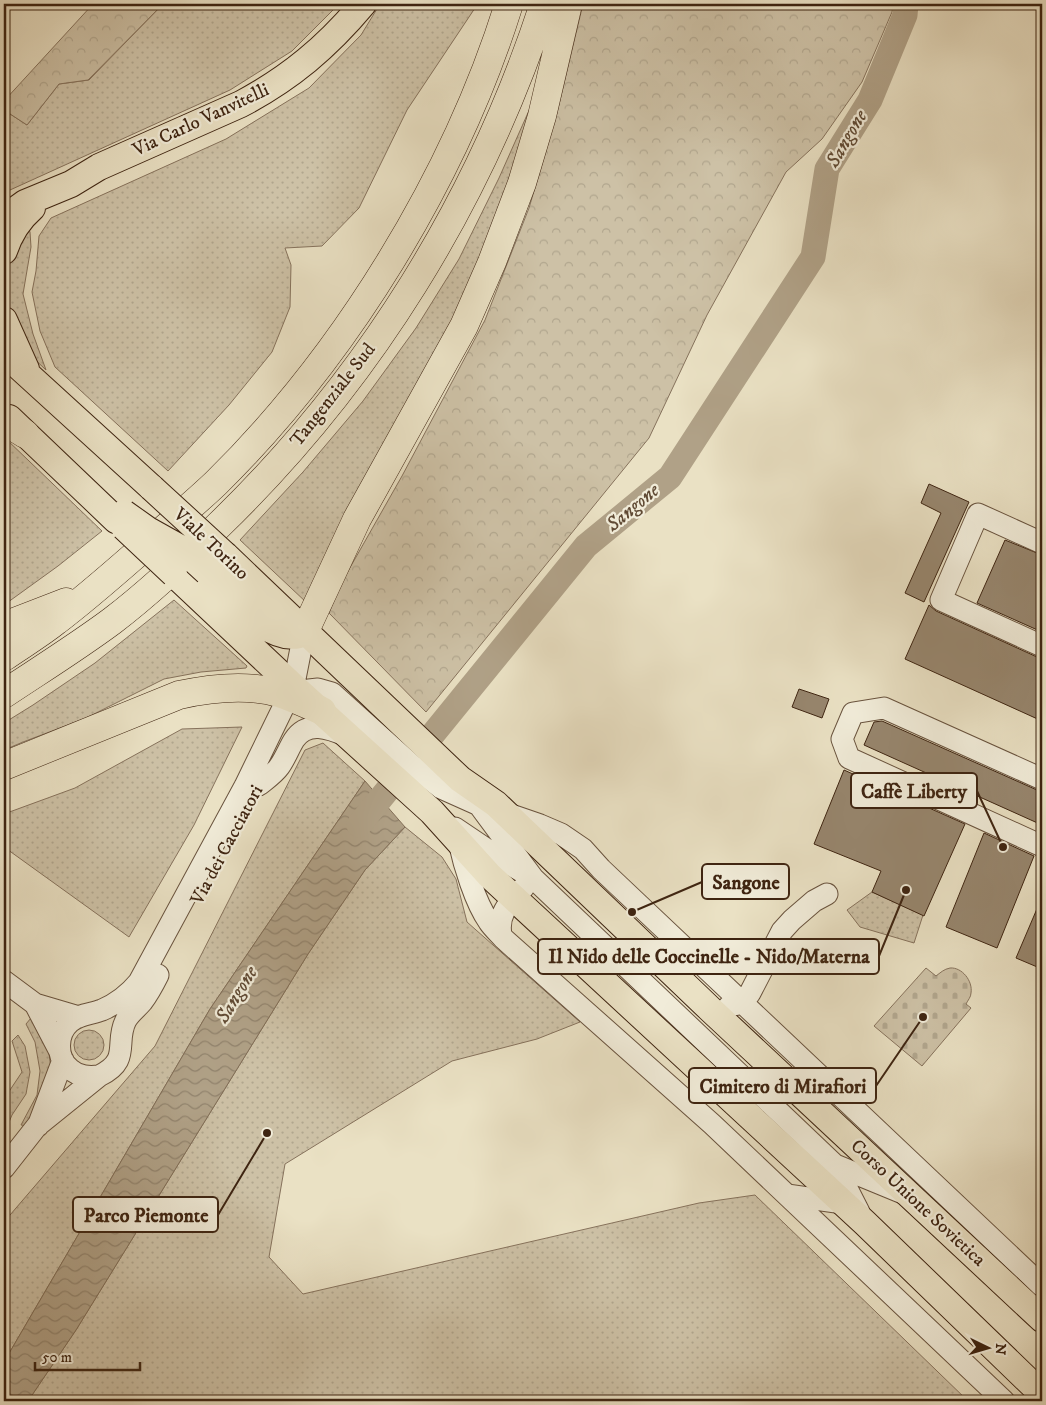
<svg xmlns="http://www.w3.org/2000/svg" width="1046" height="1405" font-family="'IM FELL DW Pica',serif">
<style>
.green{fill:url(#green-dots);stroke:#86725c}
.forest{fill:url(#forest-crowns);stroke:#86725c}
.cemetery{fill:url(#cemetery-stones);stroke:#86725c}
.water{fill:url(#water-waves);stroke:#826f58}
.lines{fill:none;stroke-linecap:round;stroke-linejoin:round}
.river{stroke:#b0a187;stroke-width:25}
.building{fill:#97866e;stroke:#3e2411}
.minor-casing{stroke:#69533e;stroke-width:23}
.major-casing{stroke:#3e2411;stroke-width:28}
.highway-casing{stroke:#3e2411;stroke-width:29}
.minor{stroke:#f1ecd9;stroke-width:21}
.major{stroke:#eae1c4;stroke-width:26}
.highway{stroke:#eae1c4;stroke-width:28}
.major-bridge-casing{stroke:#3e2411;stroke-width:28;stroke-linecap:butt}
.major-bridge{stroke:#eae1c4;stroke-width:26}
.labels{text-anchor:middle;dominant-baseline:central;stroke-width:4.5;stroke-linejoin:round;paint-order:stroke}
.street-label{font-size:19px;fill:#3e2411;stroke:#f1ecd9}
.water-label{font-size:20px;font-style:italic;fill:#604a34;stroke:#f1ecd9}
.leader{fill:none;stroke:#3e2411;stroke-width:2}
.callout-dot{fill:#3e2411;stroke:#f1ecd9;stroke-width:2}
.callout{fill:#f1ecd9;stroke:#3e2411;stroke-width:2}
.callout-label{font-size:20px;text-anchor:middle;font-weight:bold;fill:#3e2411}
</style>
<defs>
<pattern id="green-dots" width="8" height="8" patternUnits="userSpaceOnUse" patternTransform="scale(1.25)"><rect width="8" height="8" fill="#cdc1a6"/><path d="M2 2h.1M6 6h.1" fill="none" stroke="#b1a68e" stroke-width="1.8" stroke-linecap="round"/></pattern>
<pattern id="forest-crowns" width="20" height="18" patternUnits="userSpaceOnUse" patternTransform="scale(1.25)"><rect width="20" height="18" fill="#cdc1a6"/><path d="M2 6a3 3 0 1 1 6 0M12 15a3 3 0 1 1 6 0" fill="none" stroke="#b1a68e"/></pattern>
<pattern id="cemetery-stones" width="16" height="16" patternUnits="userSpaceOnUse" patternTransform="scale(1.25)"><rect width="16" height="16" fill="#cdc1a6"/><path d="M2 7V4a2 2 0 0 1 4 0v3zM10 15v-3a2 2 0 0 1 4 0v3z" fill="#b1a68e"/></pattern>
<pattern id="water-waves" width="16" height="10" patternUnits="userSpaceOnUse" patternTransform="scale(1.25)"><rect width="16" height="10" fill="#b0a187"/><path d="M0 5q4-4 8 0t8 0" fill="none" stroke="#91836d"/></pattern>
</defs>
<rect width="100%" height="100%" fill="#eae1c4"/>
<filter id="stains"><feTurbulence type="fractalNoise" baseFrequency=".004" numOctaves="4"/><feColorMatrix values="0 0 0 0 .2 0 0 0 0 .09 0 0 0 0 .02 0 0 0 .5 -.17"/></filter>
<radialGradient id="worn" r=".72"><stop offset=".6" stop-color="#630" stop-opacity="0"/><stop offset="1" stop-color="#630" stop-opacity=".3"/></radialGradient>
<path class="green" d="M163,4H339L292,51L230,90L10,190L4,184V110L27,125L59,84L89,80Z
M380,4H477L475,8L407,110L359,208L322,246L285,248L291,265L290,307L272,352L229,405L168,471L55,367L40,331L32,292L36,271L39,236L51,218L226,139L309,88L361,35Z
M535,97L481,268L307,603L240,540L303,472L363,401L416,328L459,259L499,178Z
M25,222L30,232L31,247L23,294L33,334L46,370L28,353L15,330L6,301L5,274L11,250Z
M4,437L102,531L58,566L4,605Z
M174,600L247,666L246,668L201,672L164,679L86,718L23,742L4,750V723L33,705L95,663Z
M242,727L194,825L129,937L4,847V814L75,788L182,729Z
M323,743L365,781L210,1009L4,1362V1222L155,1046L305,750Z
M405,827L442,857L456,879L467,922L580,1022L537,1039L452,1061L285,1164L269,1257L303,1294L699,1203L755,1195L968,1401H28L76,1330L308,954L365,870Z
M872,892L923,915L914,943L860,927L847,910Z
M31,1018L48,1046L52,1076L28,1126L21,1125L37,1095L40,1071L35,1042L26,1024Z
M74 1045a15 15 0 1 1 30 0a15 15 0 1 1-30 0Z
M18,1035L25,1046L30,1072L26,1094L12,1115L4,1134V1099L22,1072L12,1041Z"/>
<path class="forest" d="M93,4H163L88,80L59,84L27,125L4,110V101Z
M583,4H893L892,12L862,82L822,139L786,172L707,315L649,438L426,712L329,613L339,587L402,476L485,320L529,208L557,113Z"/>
<path class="cemetery" d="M926,968L936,976C940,973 944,969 950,968C962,967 973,981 971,993C971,997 968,1000 966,1004L971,1008L922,1066L874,1026Z"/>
<path class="water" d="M365,781L405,827L365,870L308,954L76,1330L28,1401H4V1362L210,1009Z"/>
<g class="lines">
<path class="river" d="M359,825L586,546L670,477L813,257L827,169L870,100L905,15L906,4"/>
</g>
<path class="building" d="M929,484L969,502L924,602L905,593L941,513L921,503Z
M1005,540L1042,555V632L977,603Z
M929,605L936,611L1037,657L1042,658V721L905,659Z
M799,689L829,699L822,718L792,707Z
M882,721L1037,790L1042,791V825L864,745L874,722Z
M844,770L965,824L924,916L872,892L881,871L814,844Z
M984,833L1034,856L997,948L946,927Z
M1042,897V969L1016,958Z"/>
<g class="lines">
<defs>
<path id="minor" d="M1042,543L978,514L941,600L1042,646
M291,699L304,633
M1042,779L884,708L853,713L842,739L849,758L1042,846
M259,785C265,780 274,774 279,767C285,759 289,748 294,740C307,720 329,728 347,736
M470,793L533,878L835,1165L859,1212
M508,814L540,825L561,834L583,849L601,869L1042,1286
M455,828L501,859L526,874
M459,842C464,865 475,902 489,922C493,928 499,933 504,939L712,1124L1004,1401
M501,935C497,913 510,902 524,887
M4,981L35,1004L79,1017
M35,1004L59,1050
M729,1006L743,1003L750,993L782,931L792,920L814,901L827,894
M99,1076C89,1077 79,1077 70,1069C56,1058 56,1034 70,1022C79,1014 92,1014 102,1010C116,1004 130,993 139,982L245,786L283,708L291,698L300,691L318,689L332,693L413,766L441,788L479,805
M38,1126L63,1060
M835,1165L903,1193
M4,1168L37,1126L99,1076C132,1060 114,1043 126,1020C130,1013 137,1008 142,1002C148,994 153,985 158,975
M787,1195L843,1203"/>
<path id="major" d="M4,218L25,203L71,184L99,167L241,104C290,78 327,47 363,4
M4,251C10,233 18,220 32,208
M4,320L26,369
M4,353L152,488
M9,418L116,520
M225,555L460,779L496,804L710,1009L1042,1319
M207,572L261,624C273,632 290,640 304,633
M174,574L293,686L432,812L489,875L865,1223L1042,1394"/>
<path id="highway" d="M4,421L25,434
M4,626L66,602
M304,633L357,519L464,326L492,262L522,183L542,116L568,4
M4,657C21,645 40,634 56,621C89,596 119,569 150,542C172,522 195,503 216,483C346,355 455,177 509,4
M4,694C40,670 77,647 112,621C150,592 185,559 219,525C368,381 480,201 544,4
M4,766L179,695C211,688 247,684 279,693C294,698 308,705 322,711"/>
</defs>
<use href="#minor" class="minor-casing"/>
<use href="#major" class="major-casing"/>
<use href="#highway" class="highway-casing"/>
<use href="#minor" class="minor"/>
<use href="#major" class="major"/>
<use href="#highway" class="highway"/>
<defs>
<path id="major-bridge" d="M152,488L225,555
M124,513L148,530L182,549L207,572
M124,527L174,574"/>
</defs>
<use href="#major-bridge" class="major-bridge-casing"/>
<use href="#major-bridge" class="major-bridge"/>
</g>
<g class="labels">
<g class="street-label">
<text transform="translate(201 120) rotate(-25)">Via Carlo Vanvitelli</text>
<text transform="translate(333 395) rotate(-52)">Tangenziale Sud</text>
<text transform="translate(211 544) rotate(43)">Viale Torino</text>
<text transform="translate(227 845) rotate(-62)">Via dei Cacciatori</text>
<text transform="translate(918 1203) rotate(43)">Corso Unione Sovietica</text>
</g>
<g class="water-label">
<text transform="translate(847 139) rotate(-60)">Sangone</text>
<text transform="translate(633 508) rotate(-40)">Sangone</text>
<text transform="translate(237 995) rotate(-59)">Sangone</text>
</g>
</g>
<path class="leader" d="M1003 847L977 791M632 912L702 882M906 890L879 956M923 1017L876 1086M267 1133L218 1215"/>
<g class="callout-dot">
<circle cx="1003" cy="847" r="5"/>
<circle cx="632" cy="912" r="5"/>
<circle cx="906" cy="890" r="5"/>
<circle cx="923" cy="1017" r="5"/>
<circle cx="267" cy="1133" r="5"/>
</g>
<g class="callout">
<rect x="851" y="773" width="126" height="35" rx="5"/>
<rect x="702" y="864" width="87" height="35" rx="5"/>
<rect x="538" y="939" width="341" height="35" rx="5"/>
<rect x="689" y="1068" width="187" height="35" rx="5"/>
<rect x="73" y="1197" width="145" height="35" rx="5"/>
</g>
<g class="callout-label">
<text x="914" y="798">Caffè Liberty</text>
<text x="746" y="889">Sangone</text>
<text x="709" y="963">Il Nido delle Coccinelle - Nido/Materna</text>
<text x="783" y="1093">Cimitero di Mirafiori</text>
<text x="146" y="1222">Parco Piemonte</text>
</g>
<rect width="1046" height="1405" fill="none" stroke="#eae1c4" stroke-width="20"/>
<rect x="5" y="5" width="1036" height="1395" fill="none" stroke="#3e2411" stroke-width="2.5"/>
<rect x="10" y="10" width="1026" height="1385" fill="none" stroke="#3e2411"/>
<g transform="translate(988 1348) rotate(95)" stroke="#f1ecd9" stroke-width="4" paint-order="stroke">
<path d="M0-4L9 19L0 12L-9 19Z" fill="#3e2411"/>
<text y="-8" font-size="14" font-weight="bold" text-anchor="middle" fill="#3e2411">N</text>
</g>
<path d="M35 1362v8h105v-8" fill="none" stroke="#3e2411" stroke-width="2.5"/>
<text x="42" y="1362" font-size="15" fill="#3e2411" stroke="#f1ecd9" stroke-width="4" paint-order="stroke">50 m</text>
<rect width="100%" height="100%" filter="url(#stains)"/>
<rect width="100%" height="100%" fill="url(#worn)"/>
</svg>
